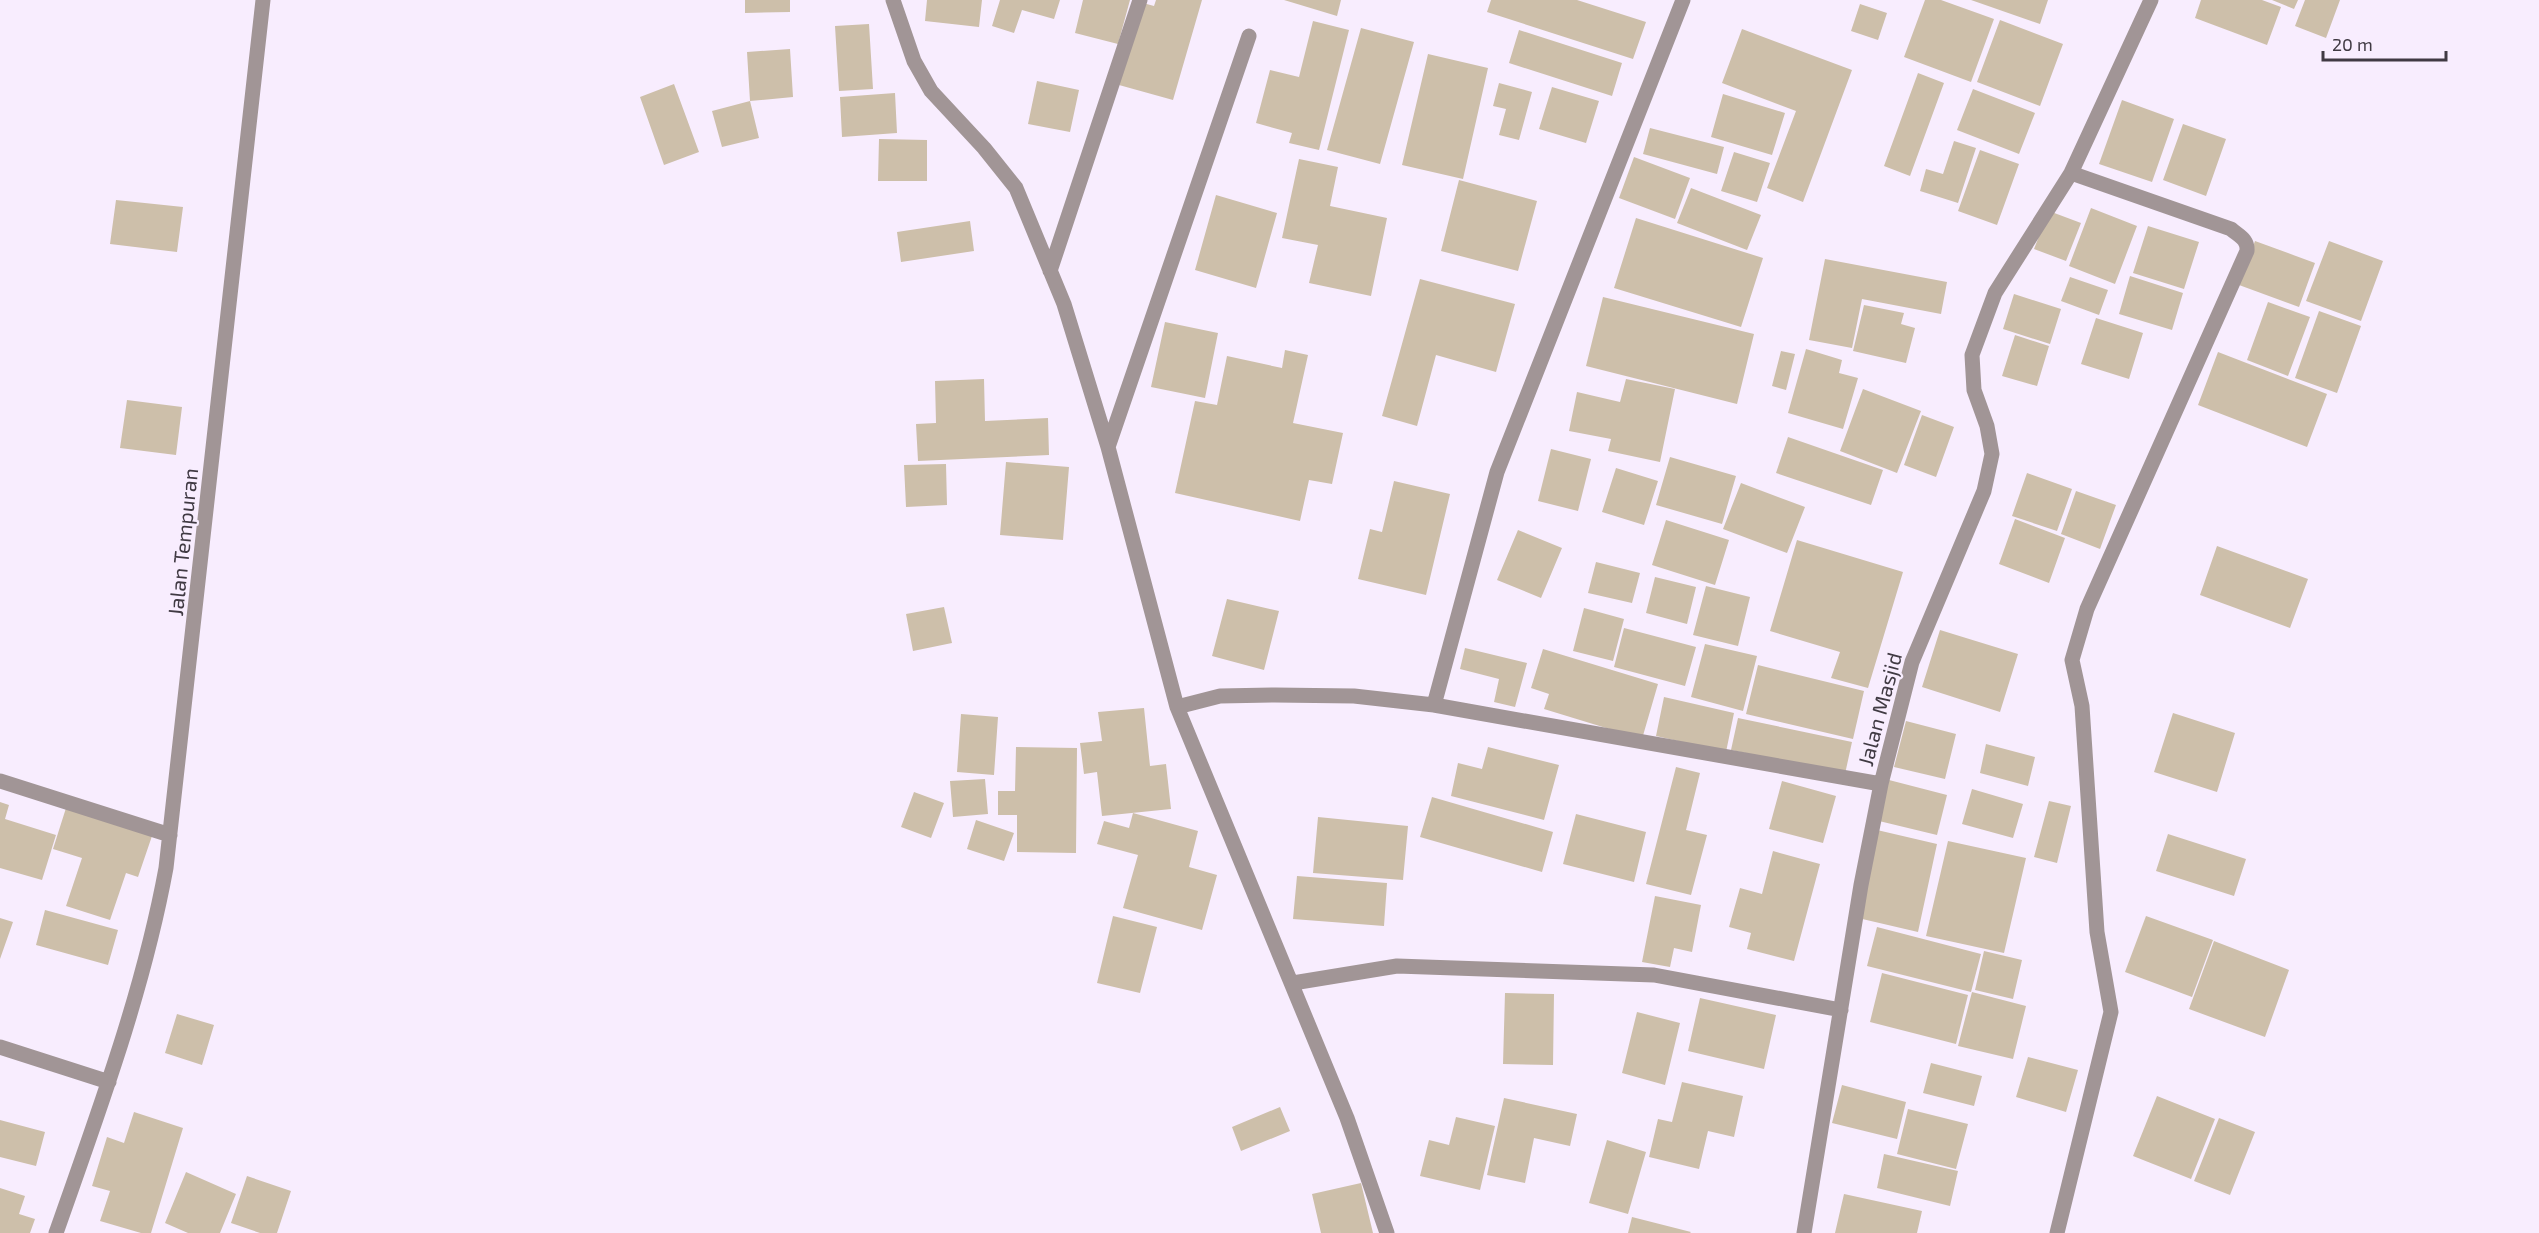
<svg xmlns="http://www.w3.org/2000/svg" width="2539" height="1233" font-family="'Exo 2',sans-serif">
<style>
.building{fill:#cdbfaa}
.lines{fill:none;stroke-linecap:round;stroke-linejoin:round}
.minor{stroke:#a19596;stroke-width:15}
.labels{text-anchor:middle;dominant-baseline:central;stroke-width:4.5;stroke-linejoin:round;paint-order:stroke}
.street-label{font-size:21px;fill:#403a43;stroke:#f8edfe}
</style>
<rect width="100%" height="100%" fill="#f8edfe"/>
<path class="building" d="M745,0H790V12L745,13Z
M927,0H982L979,27L925,21Z
M1000,0H1060L1054,19L1022,10L1014,33L992,26Z
M1083,0H1130L1118,44L1075,33Z
M1156,0H1202L1173,100L1119,85L1143,3L1154,6Z
M1284,0H1341L1337,16Z
M1491,0H1577L1646,22L1633,59L1487,12Z
M1925,0H1941L1994,19L1971,82L1904,57Z
M1971,0H2048L2040,24Z
M2201,0H2262L2281,7L2267,45L2195,18Z
M2272,0H2298L2294,9Z
M2305,0H2340L2326,38L2295,26Z
M1860,4L1887,13L1878,40L1851,31Z
M2000,20L2063,44L2040,106L1977,82Z
M1313,21L1349,30L1319,150L1289,143L1292,133L1256,123L1270,70L1299,77Z
M869,24L873,89L839,91L835,26Z
M1361,28L1414,42L1380,164L1327,150Z
M1742,29L1852,70L1803,202L1767,188L1796,111L1722,83Z
M1519,30L1622,63L1612,96L1509,63Z
M790,49L793,97L750,101L747,52Z
M1428,54L1488,68L1463,179L1402,165Z
M1918,73L1944,83L1910,176L1884,166Z
M1037,81L1079,90L1070,132L1028,124Z
M1499,83L1532,92L1519,140L1499,135L1506,109L1493,106Z
M674,84L699,152L664,165L640,97Z
M1552,87L1599,101L1586,143L1539,129Z
M1973,89L2035,113L2019,154L1957,130Z
M895,93L897,133L842,137L840,97Z
M1723,94L1785,113L1772,155L1711,137Z
M2122,100L2174,119L2152,182L2099,164Z
M750,101L759,138L722,147L712,111Z
M2183,124L2226,139L2206,196L2163,180Z
M1650,128L1724,147L1717,174L1643,154Z
M879,139L927,140V181H878Z
M1954,141L1976,148L1958,203L1920,191L1926,169L1943,174Z
M1980,150L2019,164L1997,225L1958,211Z
M1734,152L1770,163L1757,202L1721,191Z
M1634,157L1690,178L1675,219L1619,198Z
M1299,159L1338,167L1330,206L1387,218L1371,296L1309,283L1318,245L1282,238Z
M1459,180L1537,201L1518,271L1441,251Z
M1691,188L1761,215L1747,250L1677,223Z
M1216,195L1277,213L1256,288L1195,270Z
M116,200L183,207L177,252L110,244Z
M2091,208L2137,226L2115,284L2069,266Z
M2049,211L2081,223L2066,261L2034,249Z
M1636,218L1763,258L1741,327L1614,288Z
M970,221L974,251L901,262L897,232Z
M2148,226L2199,242L2184,289L2133,273Z
M2255,241L2315,263L2299,307L2239,285Z
M2329,241L2383,261L2361,321L2306,301Z
M1825,259L1947,282L1941,314L1862,299L1852,348L1809,340Z
M2130,276L2183,293L2172,330L2119,314Z
M2070,277L2108,290L2099,315L2061,301Z
M1420,279L1515,304L1496,372L1436,355L1417,426L1382,416Z
M2014,294L2061,309L2050,344L2003,329Z
M1603,297L1754,334L1737,404L1586,366Z
M2268,302L2310,317L2288,376L2247,360Z
M1864,305L1904,313L1901,324L1915,328L1906,363L1853,351Z
M2319,311L2361,326L2337,393L2295,378Z
M2096,318L2143,333L2129,379L2081,364Z
M1165,322L1218,333L1205,398L1151,387Z
M2015,335L2049,346L2037,386L2002,376Z
M1806,349L1842,360L1839,373L1858,378L1843,429L1788,413Z
M1285,350L1308,355L1293,423L1343,433L1332,484L1309,480L1300,521L1175,493L1195,401L1217,405L1227,356L1282,368Z
M1781,351L1795,354L1786,390L1772,386Z
M2218,352L2327,394L2307,447L2198,405Z
M984,379L985,421L1048,418L1049,455L918,461L916,424L936,423L935,381Z
M1626,379L1675,389L1660,462L1608,451L1611,439L1569,431L1577,392L1620,402Z
M1863,389L1921,411L1897,473L1840,451Z
M127,400L182,407L176,455L120,448Z
M1922,415L1954,427L1936,477L1904,465Z
M1788,437L1883,470L1871,505L1776,473Z
M1551,449L1591,459L1578,511L1538,501Z
M1670,457L1736,476L1722,524L1656,505Z
M1006,462L1069,467L1063,540L1000,535Z
M946,464L947,505L906,507L904,465Z
M1616,468L1658,481L1644,525L1602,512Z
M2027,473L2072,489L2057,531L2012,516Z
M1394,481L1450,494L1426,595L1358,579L1370,529L1382,532Z
M1741,483L1805,507L1787,553L1723,529Z
M2076,491L2116,505L2100,549L2061,534Z
M2015,519L2065,538L2049,583L1999,564Z
M1666,520L1729,540L1715,585L1652,565Z
M1518,530L1562,548L1541,598L1497,580Z
M1797,540L1903,572L1868,688L1831,678L1840,652L1770,631Z
M2217,546L2308,579L2290,628L2200,595Z
M1596,562L1640,573L1632,603L1588,593Z
M1655,577L1696,587L1687,624L1646,613Z
M1706,586L1750,597L1738,646L1693,635Z
M1227,599L1279,611L1264,670L1212,656Z
M944,607L952,643L913,651L906,614Z
M1584,608L1624,619L1613,661L1573,651Z
M1624,628L1696,647L1685,686L1614,667Z
M1940,630L2018,654L2000,712L1922,687Z
M1705,644L1757,656L1743,711L1691,697Z
M1465,648L1527,663L1515,707L1494,702L1499,679L1460,669Z
M1543,649L1658,684L1642,739L1544,709L1549,694L1531,688Z
M1758,665L1864,691L1853,739L1746,714Z
M1664,697L1734,713L1726,752L1656,736Z
M1144,708L1150,766L1166,764L1171,809L1102,816L1097,772L1084,774L1080,743L1102,741L1098,712Z
M2173,713L2235,733L2217,792L2154,772Z
M961,714L998,717L994,775L957,772Z
M1738,718L1852,742L1845,774L1731,750Z
M1906,721L1956,734L1945,779L1894,767Z
M1986,744L2035,757L2028,786L1980,773Z
M1016,747L1077,748L1076,853L1017,852V815H998V791H1015Z
M1488,747L1559,765L1544,820L1451,796L1458,763L1482,769Z
M1676,767L1700,773L1686,830L1707,835L1691,895L1646,884Z
M985,779L988,814L953,817L950,781Z
M1889,780L1947,795L1937,835L1879,821Z
M1782,781L1836,796L1823,843L1769,829Z
M1972,789L2023,804L2013,838L1962,824Z
M914,792L944,803L931,838L901,827Z
M1432,797L1553,832L1542,872L1420,837Z
M2049,801L2071,806L2057,863L2034,857Z
M0,802L9,805L5,819L56,835L42,880L0,868Z
M66,808L152,836L138,877L126,873L110,920L66,906L82,858L53,849Z
M1133,813L1198,831L1189,867L1217,875L1202,930L1123,908L1138,855L1097,844L1104,821L1129,828Z
M1576,814L1646,832L1634,882L1563,864Z
M1318,817L1408,826L1403,880L1313,873Z
M976,820L1014,833L1004,861L967,849Z
M1877,830L1937,844L1918,932L1858,918Z
M2168,834L2246,859L2234,896L2156,871Z
M1948,841L2026,858L2004,953L1926,936Z
M1773,851L1820,864L1794,961L1747,949L1751,933L1729,927L1740,888L1762,894Z
M1297,876L1387,883L1384,926L1293,919Z
M1655,896L1701,905L1692,952L1674,948L1670,967L1642,962Z
M45,910L118,930L108,965L36,945Z
M1113,916L1157,927L1140,993L1097,983Z
M2146,916L2213,940L2192,997L2125,972Z
M0,918L13,922L0,959Z
M1877,927L1981,954L1971,992L1867,966Z
M2214,941L2289,970L2265,1037L2189,1009Z
M1984,951L2022,960L2013,999L1975,990Z
M1882,973L1968,995L1956,1044L1870,1022Z
M1972,992L2026,1006L2013,1059L1958,1046Z
M1505,993L1554,994L1553,1065L1503,1064Z
M1700,998L1776,1015L1764,1069L1688,1051Z
M1637,1012L1680,1023L1665,1085L1622,1073Z
M177,1014L214,1025L202,1065L165,1053Z
M2028,1057L2078,1070L2066,1112L2016,1097Z
M1931,1063L1982,1076L1974,1106L1923,1093Z
M1682,1082L1743,1096L1734,1137L1708,1131L1699,1169L1649,1157L1658,1119L1672,1122Z
M1842,1085L1906,1102L1897,1139L1832,1123Z
M2157,1096L2215,1119L2191,1179L2133,1156Z
M1504,1098L1577,1114L1570,1146L1534,1138L1525,1183L1487,1175Z
M1280,1107L1290,1131L1241,1151L1232,1127Z
M1908,1109L1968,1124L1956,1169L1897,1154Z
M134,1112L183,1128L151,1233H141L100,1221L110,1191L92,1186L107,1137L124,1143Z
M1456,1117L1495,1126L1480,1190L1420,1176L1429,1140L1449,1145Z
M2219,1118L2255,1132L2230,1195L2194,1181Z
M0,1120L45,1132L36,1166L0,1157Z
M1607,1140L1646,1152L1628,1214L1589,1203Z
M1884,1154L1958,1171L1950,1206L1877,1188Z
M186,1172L236,1194L220,1233H188L165,1223Z
M247,1176L291,1191L277,1233H260L231,1223Z
M1361,1183L1373,1233H1321L1312,1194Z
M0,1188L25,1196L19,1214L35,1219L30,1233H0Z
M1844,1194L1922,1211L1917,1233H1835Z
M1632,1217L1691,1232L1690,1233H1628Z"/>
<g class="lines">
<path class="minor" d="M893,0L914,61L931,91L984,148L1016,188L1064,304L1108,447L1177,707L1347,1118L1387,1233
M1050,271L1140,0
M1108,447L1249,36
M1434,705L1497,472L1683,0
M1177,707L1220,696L1275,695L1354,696L1434,705L1881,784
M0,781L170,835
M1293,983L1397,966L1654,975L1841,1010
M0,1047L109,1082
M56,1233C98,1113 143,993 166,868L263,0
M1804,1233L1861,885L1881,784L1912,662L1984,491L1992,454L1987,426L1974,390L1972,355L1995,293L2071,173L2151,0
M2057,1233L2111,1012L2097,932L2082,706L2072,660L2087,609L2247,251C2248,239 2239,236 2231,229L2071,173"/>
</g>
<g class="labels">
<g class="street-label">
<text transform="translate(182 542) rotate(-84)">Jalan Tempuran</text>
<text transform="translate(1879 709) rotate(-75)">Jalan Masjid</text>
</g>
</g>
<path d="M2323 51v9h123v-9" fill="none" stroke="#403a43" stroke-width="3"/>
<text x="2332" y="51" font-size="18" fill="#403a43" stroke="#f8edfe" stroke-width="4.5" paint-order="stroke">20 m</text>
</svg>
